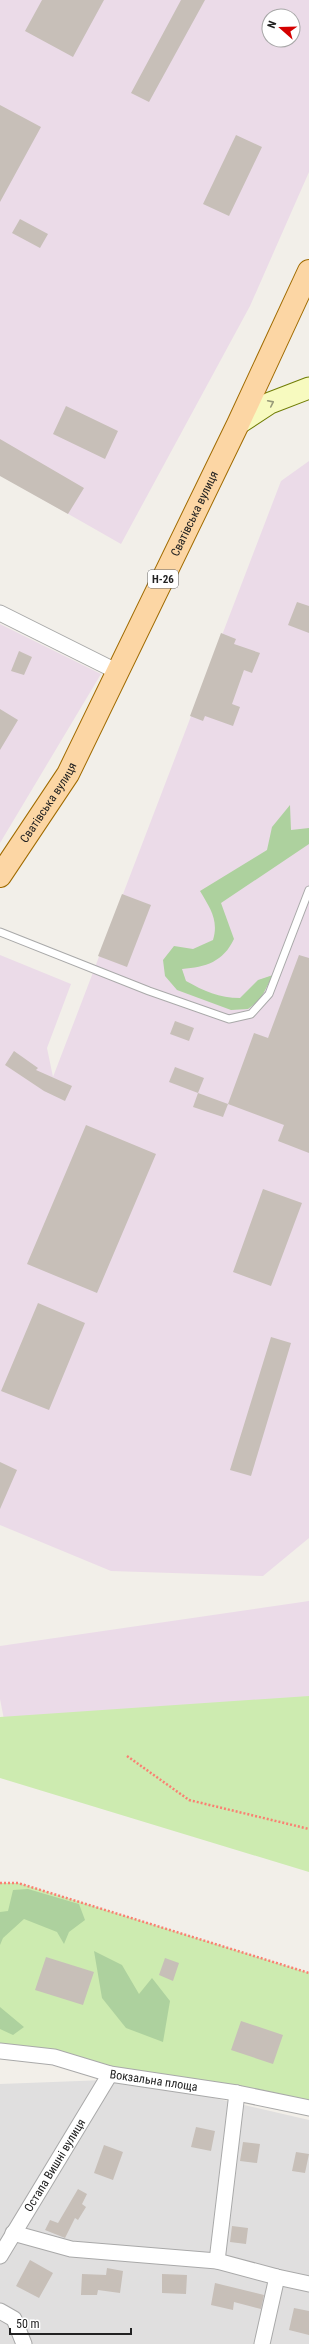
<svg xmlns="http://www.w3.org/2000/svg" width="309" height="2344" font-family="'Roboto Condensed',sans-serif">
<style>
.residential{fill:#e0dfdf}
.industrial{fill:#ebdbe8;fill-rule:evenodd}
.grass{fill:#cdebb0}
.forest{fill:#add19e}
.building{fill:#c7bfb8}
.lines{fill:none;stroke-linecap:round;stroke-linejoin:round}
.lane-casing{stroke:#a9a9a9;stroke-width:9}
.street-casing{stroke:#a9a9a9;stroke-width:17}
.secondary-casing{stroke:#707d05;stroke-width:23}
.primary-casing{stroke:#a06b00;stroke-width:24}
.path{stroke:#fa8072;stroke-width:2.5;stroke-dasharray:2 2;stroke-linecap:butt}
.lane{stroke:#fff;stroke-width:7}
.street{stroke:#fff;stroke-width:15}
.secondary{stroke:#f7fabf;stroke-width:21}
.primary{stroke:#fcd6a4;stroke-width:22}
.oneway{stroke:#979978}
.labels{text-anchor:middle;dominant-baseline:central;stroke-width:4;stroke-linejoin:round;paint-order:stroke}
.shield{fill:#fff;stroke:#646464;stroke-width:1}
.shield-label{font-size:11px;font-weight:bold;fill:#222}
.street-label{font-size:12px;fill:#222;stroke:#fff}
</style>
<rect width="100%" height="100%" fill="#f2efe9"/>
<path class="residential" d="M132,2079L309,2120V2344H0V2084Z"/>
<path class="industrial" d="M0,0H309V172L250,306L121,544L0,475ZM269,16H293V40H269Z
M309,461V1538L263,1576L111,1571L0,1525V955L71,984L47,1048L53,1077L281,481Z
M0,624L101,674L0,843Z
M309,1601V1702L9,1745L0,1699V1646Z"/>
<path class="grass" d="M309,1696V1872L0,1778V1717Z
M0,1883H18L309,1973V2108L0,2051Z"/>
<path class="forest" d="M290,805L291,830L309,828V844L221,903L234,939C223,962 206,967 182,969L186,981C204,991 219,998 240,998L258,980L273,975L260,1000L248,1009L231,1010L177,990L165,976L163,960L174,946L193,949L213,940C219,920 210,908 200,891L267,850L272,827Z
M28,1889L79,1904L85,1920L69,1932L64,1944L57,1932L24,1919L3,1938L0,1945V1912L8,1911L13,1890Z
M94,1951L122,1965L139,1994L152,1978L170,2001L163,2042L126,2028L102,1998Z
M0,2006V2007L24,2027L13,2035L0,2029Z"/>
<path class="building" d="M42,0H104L73,57L25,31Z
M181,0H205L149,102L131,93Z
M0,105L41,127L0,202Z
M236,135L262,147L229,216L203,204Z
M20,219L48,234L40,248L12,233Z
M66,406L118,431L105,459L53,434Z
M0,439L84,488L68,514L0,476Z
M297,602L309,606V633L288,625Z
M221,633L236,639L234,644L260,653L252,673L244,670L232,704L240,707L233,726L205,716L203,721L190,716Z
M19,651L32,657L24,675L11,671Z
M0,709L18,720L0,750Z
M122,894L151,905L127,967L98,956Z
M299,955L309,958V1153L278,1141L284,1125L228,1104L254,1033L268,1038Z
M175,1021L194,1028L189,1041L170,1034Z
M14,1051L38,1068L36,1070L72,1086L65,1101L44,1091L5,1065Z
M175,1067L204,1078L198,1093L169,1082Z
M198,1093L228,1104L223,1117L193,1107Z
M86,1125L156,1154L97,1293L27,1264Z
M263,1189L302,1203L271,1286L233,1272Z
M38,1303L85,1323L49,1410L1,1391Z
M271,1337L291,1343L251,1476L230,1470Z
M0,1462L17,1470L0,1509Z
M46,1957L94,1972L83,2005L35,1990Z
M165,1958L179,1963L173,1981L159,1975Z
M241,2021L283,2035L273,2064L231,2050Z
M196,2127L215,2131L211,2151L191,2147Z
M243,2142L260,2144L257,2163L240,2161Z
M104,2145L123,2152L113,2180L94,2173Z
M296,2152L309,2154L305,2173L292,2171Z
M78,2189L87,2194L82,2204L86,2207L78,2220L75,2218L65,2238L45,2230L50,2220L58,2223Z
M232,2226L248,2228L246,2244L230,2242Z
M30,2260L53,2273L39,2298L16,2286Z
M107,2268L123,2271L120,2293L98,2290L97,2295H81L82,2274L106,2275Z
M162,2274L187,2275L186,2294L162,2293Z
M215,2283L264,2295L261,2309L234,2302L233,2310L211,2305Z
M294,2308L309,2311V2335L289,2330Z"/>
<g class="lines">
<defs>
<path id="lane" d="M0,932L149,991L229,1019L251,1014L269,994L309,890"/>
<g id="street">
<path d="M0,613L118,672"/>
<path id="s1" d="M0,2051L54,2057L110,2074L237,2093L309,2108"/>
<path d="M13,2233L71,2249L217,2261L277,2277L309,2284"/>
<path id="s2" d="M0,2256L110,2074"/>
<path d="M217,2261L237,2093"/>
<path d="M0,2311L14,2319L24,2344"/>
<path d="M262,2344L277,2277"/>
</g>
<path id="secondary" d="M238,424L270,403L309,388"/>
<g id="primary">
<path id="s3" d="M0,876L68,774L238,424L309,271"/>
</g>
</defs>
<use href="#lane" class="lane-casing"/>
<use href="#street" class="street-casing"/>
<use href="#secondary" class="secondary-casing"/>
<use href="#primary" class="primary-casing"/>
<path class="path" d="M127,1756L189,1800L309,1829
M0,1883H18L309,1973"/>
<use href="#lane" class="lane"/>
<use href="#street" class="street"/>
<use href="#secondary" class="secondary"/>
<use href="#primary" class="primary"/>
</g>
<defs><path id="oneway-chevron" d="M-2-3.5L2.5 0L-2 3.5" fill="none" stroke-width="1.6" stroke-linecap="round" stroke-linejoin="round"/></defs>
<use class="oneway" href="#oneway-chevron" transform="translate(271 403) rotate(-26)"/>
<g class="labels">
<rect class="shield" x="148" y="570" width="30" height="18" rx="3"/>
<g class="shield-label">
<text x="163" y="579">Н-26</text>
</g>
<g class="street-label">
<text stroke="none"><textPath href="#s3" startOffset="412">Сватівська вулиця</textPath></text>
<text stroke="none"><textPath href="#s3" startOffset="88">Сватівська вулиця</textPath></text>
<text stroke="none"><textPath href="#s1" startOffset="157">Вокзальна площа</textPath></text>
<text stroke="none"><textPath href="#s2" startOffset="106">Остапа Вишні вулиця</textPath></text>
</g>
</g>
<g transform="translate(281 28) rotate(290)"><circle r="19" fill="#ffffff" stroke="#a7a7a7"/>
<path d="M0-3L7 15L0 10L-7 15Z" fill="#d40000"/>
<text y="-6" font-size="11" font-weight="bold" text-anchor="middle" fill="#222222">N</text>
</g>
<path d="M10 2328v6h121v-6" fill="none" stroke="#222222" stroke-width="2"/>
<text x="16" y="2328" font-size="12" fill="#222222" stroke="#ffffff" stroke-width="3" paint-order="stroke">50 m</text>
</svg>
